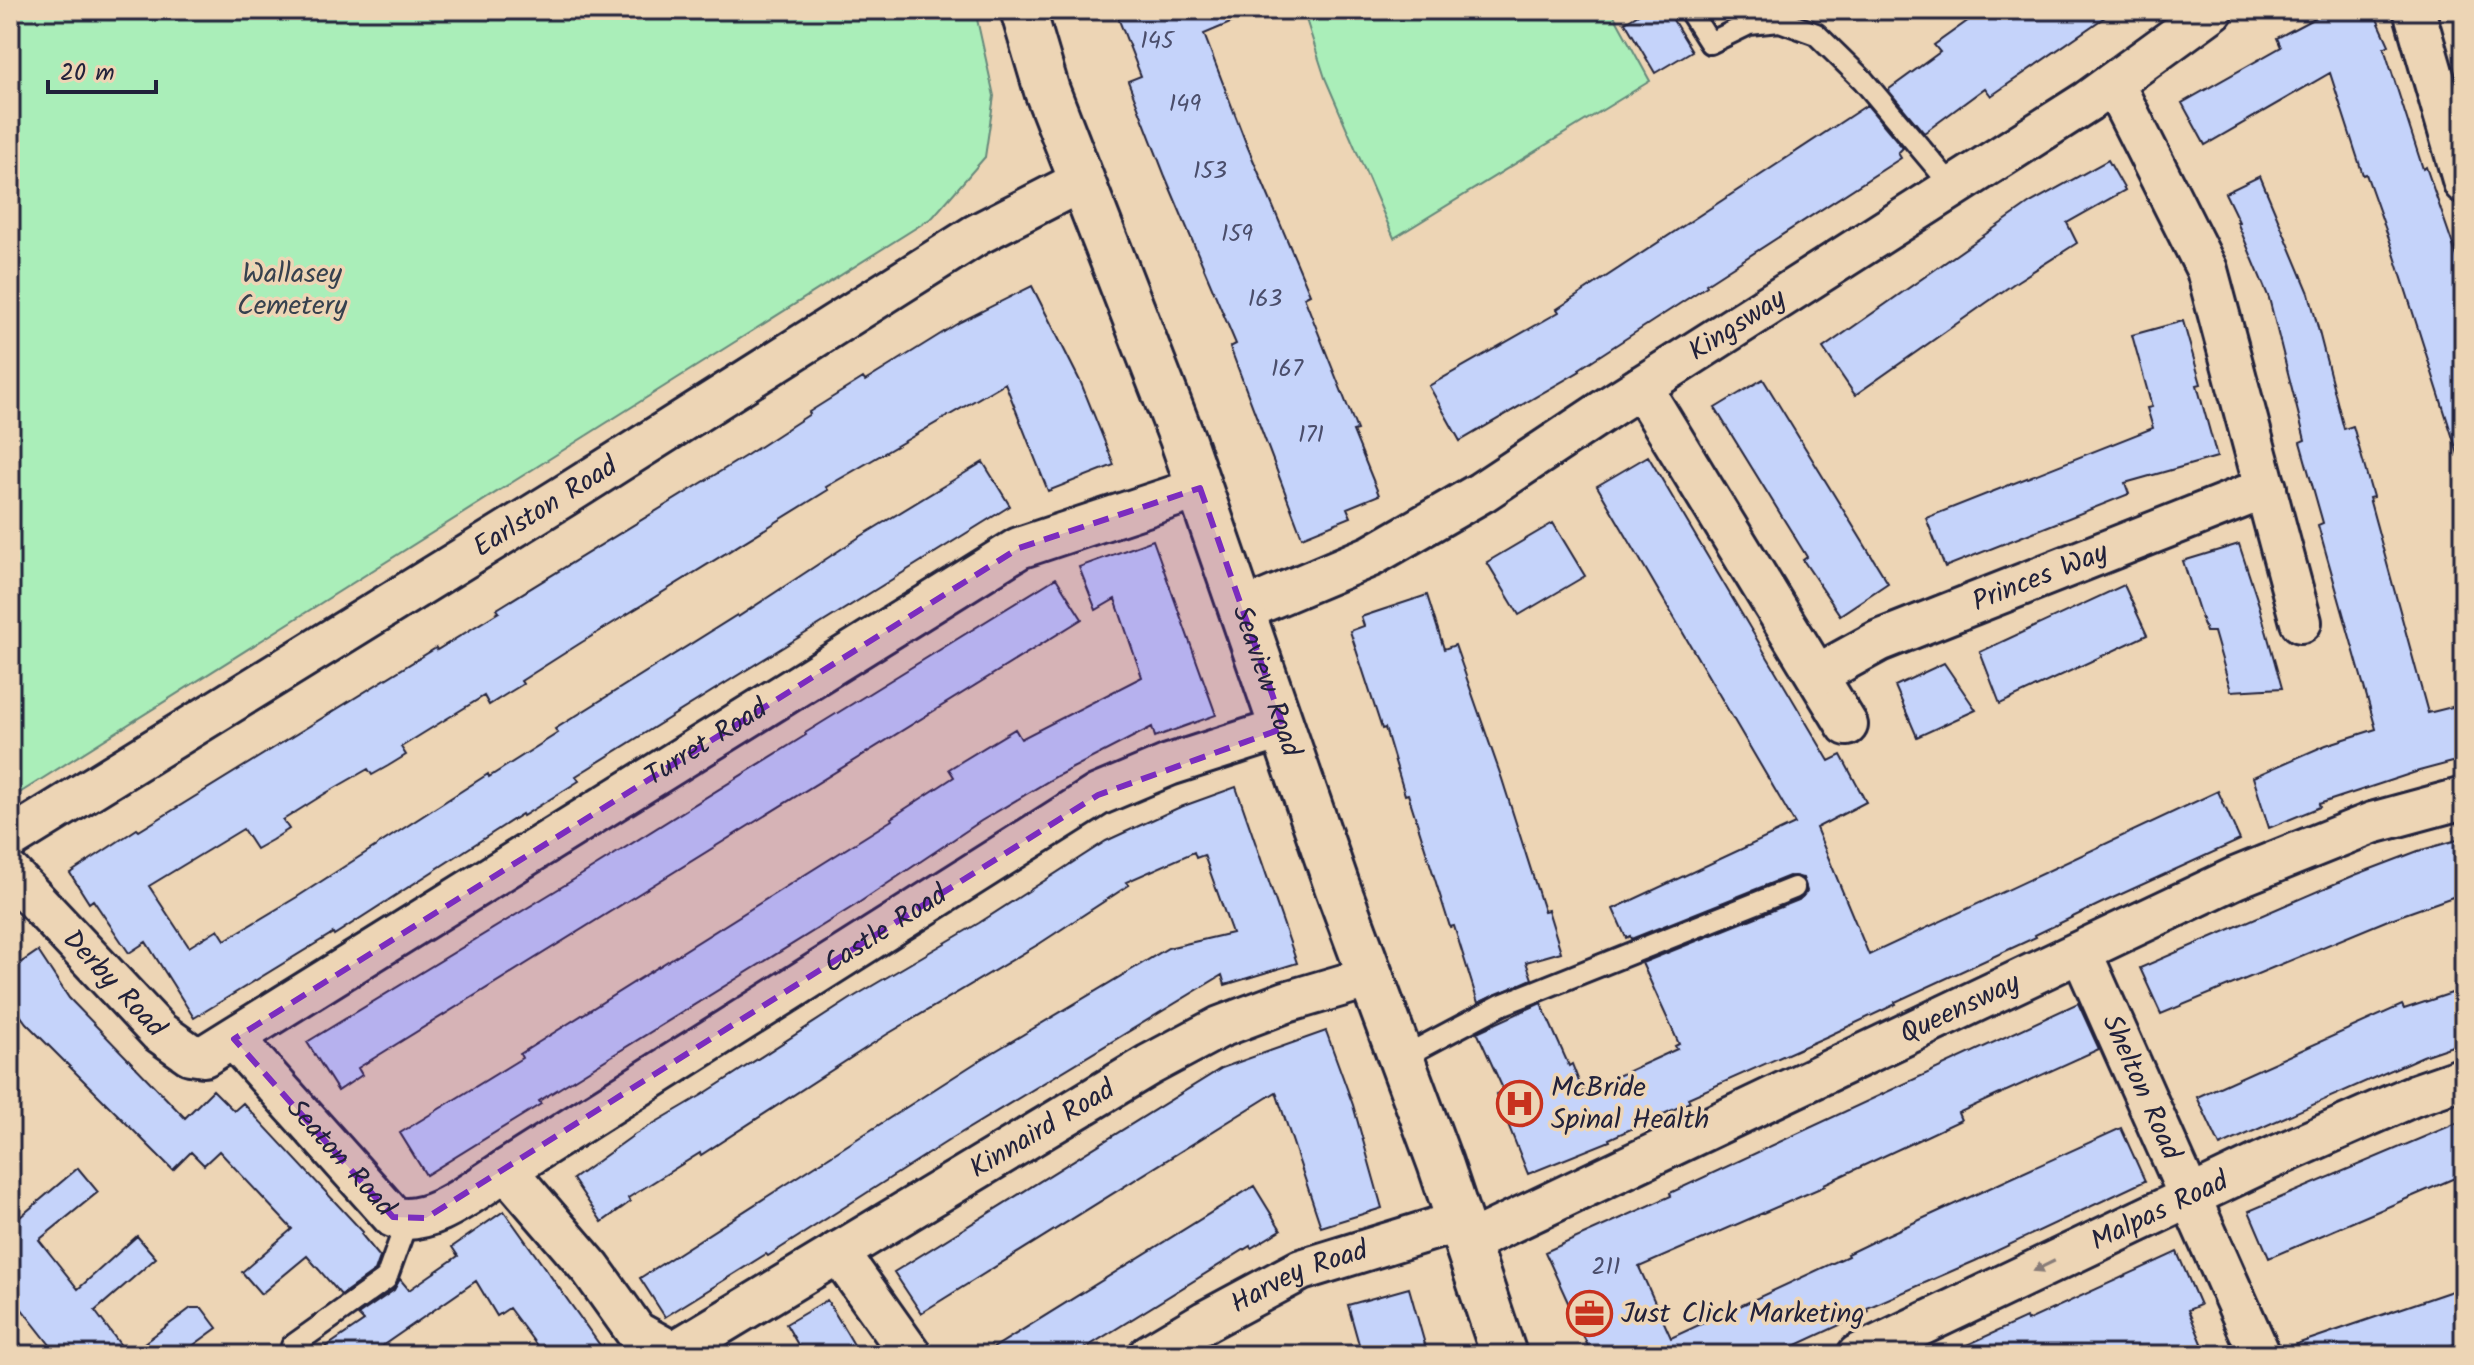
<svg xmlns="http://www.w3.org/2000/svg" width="2474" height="1365" font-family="Kalam,sans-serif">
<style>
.green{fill:#aaeeb9;stroke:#66887a;stroke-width:2}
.building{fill:#c5d3fa;stroke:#22223b;stroke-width:2}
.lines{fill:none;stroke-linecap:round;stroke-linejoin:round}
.lane-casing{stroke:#22223b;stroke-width:26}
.street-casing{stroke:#22223b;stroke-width:46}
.secondary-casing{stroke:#22223b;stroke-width:50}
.lane{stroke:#edd5b5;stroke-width:20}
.street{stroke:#edd5b5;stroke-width:40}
.secondary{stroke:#edd5b5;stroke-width:44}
.oneway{fill:#887c78}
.marked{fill:#7b2cbf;fill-opacity:0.2;stroke:#7b2cbf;stroke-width:6;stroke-dasharray:16 10;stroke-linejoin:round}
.labels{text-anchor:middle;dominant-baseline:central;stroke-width:7;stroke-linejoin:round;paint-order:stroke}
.number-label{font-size:24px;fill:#4b4e6b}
.park-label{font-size:28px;fill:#36414e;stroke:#edd5b5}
.street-label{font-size:28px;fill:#22223b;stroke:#edd5b5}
.poi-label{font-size:28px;fill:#22223b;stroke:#edd5b5;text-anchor:start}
</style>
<rect width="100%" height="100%" fill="#edd5b5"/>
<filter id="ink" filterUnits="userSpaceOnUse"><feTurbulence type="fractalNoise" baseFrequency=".0125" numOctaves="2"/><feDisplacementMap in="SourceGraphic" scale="16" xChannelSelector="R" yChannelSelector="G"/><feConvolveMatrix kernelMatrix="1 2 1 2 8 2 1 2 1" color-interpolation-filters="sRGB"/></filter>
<g filter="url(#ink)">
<path class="green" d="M10,10H975L994,96L985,157L933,217L10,799Z
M1303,10H1611L1650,81L1394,238L1325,78Z"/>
<path class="building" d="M1115,10H1261L1204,34L1246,143L1310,294L1304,297L1357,430L1353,431L1379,495L1347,508L1351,517L1302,537L1230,347L1236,344L1165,176L1128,81L1141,76Z
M1645,10H1667L1692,51L1655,73L1625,22Z
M1983,10H2115L1991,96L1985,88L1924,133L1888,90L1940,52L1934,45Z
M2330,10H2373L2389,45L2384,48L2423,169L2426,167L2464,277V453L2458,454L2392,247L2366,174L2363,175L2330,73L2205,145L2182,103L2281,47L2277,38Z
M1867,105L1903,148L1898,153L1901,158L1706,284L1707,286L1579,369L1580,371L1460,441L1429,386L1559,312L1557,309Z
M2108,160L2125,190L2067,223L2077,243L2016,282L1855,395L1823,348L2030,203Z
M2260,176L2309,293L2344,429L2353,426L2373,497L2369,498L2428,713L2464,704V759L2419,771L2319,804L2320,807L2269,828L2253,777L2326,745L2376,729L2318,525L2323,523L2300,442L2305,440L2269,298L2237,222H2239L2225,193Z
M1032,286L1081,383L1114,465L1048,491L1005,383L826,487L828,490L579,644L521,681L523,684L505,695L489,705L484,696L443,721L401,747L406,755L388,766L372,775L368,769L326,793L283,820L289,829L272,840L256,849L243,829L149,886L189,947L218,929L225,940L297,897L488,774L489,777L558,733L555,729L737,615L738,617L858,538L983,462L1010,506L576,776L579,781L523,816L522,814L334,935L333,933L194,1018L146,942L129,953L93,900L89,903L70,873L137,829L139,831L436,648L437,650L499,612L497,609L747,455L810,414L809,412L863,378L865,381L960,322Z
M2183,321L2201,384L2197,385L2217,457L2125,483L2129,494L1945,567L1926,518L2153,428L2147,408L2152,407L2132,335Z
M1763,379L1888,583L1840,615L1803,560L1807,557L1715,408Z
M1648,456L1829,761L1841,755L1866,802L1816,828L1869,955L2218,791L2240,840L2104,902L2035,935L2036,937L1895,1002L1896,1004L1828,1036L1688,1098L1690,1102L1609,1139L1610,1141L1528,1174L1496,1094L1504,1091L1477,1032L1541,1003L1569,1066L1572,1064L1583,1092L1677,1049L1675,1046L1679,1044L1642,963L1799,900L1807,891L1803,878L1789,876L1631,939L1630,936L1626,938L1613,909L1795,824L1597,486Z
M1553,523L1585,576L1519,615L1487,562Z
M1153,540L1216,715L1155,737L1152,727L1057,776L981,821L854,906L539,1101L541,1104L426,1175L400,1133L522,1058L520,1054L892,820L891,818L954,777L949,769L1015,729L1021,739L1142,677L1115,599L1096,610L1079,567Z
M2239,544L2259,605L2282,688L2231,691L2214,632H2206L2183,561Z
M1056,578L1082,619L358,1068L362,1075L338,1091L307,1042L578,877L806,735L805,733Z
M2124,585L2147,635L2000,704L1980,652Z
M1427,595L1444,649L1455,645L1502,779L1544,911L1548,910L1561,952L1526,962L1532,979L1478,1003L1454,926L1450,927L1408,794L1405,795L1385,728L1382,729L1350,631L1364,626L1361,617Z
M1944,663L1976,710L1917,737L1895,686Z
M1236,787L1297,963L1225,985L1222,975L951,1139L768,1256L766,1254L665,1317L640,1278L977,1062L1168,948L1232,933L1204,855L1196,858L1194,852L1126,882L1129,885L1039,944L886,1035L701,1155L700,1153L628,1198L630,1202L602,1222L573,1179L634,1135L702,1095L855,996L979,923L1106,841L1178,808Z
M2464,838V893L2388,920L2161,1014L2140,968L2355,875L2418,851Z
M38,951L69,998L185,1118L213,1090L234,1111L243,1103L363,1232L361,1234L380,1257L375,1271L341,1295L307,1256L261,1294L242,1272L292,1229L219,1151L204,1165L191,1152L173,1170L26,1023L10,1001V970Z
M2464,989V1042L2423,1056L2220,1146L2197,1097L2402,1005L2404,1009Z
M2078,1003L2099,1049L1958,1113L1961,1120L1824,1184L1825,1186L1639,1267L1671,1338L1848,1256L1847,1254L1878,1239L2121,1128L2145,1181L1975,1261L1867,1308L1868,1312L1775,1355H1592L1545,1252L1671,1196L1670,1193Z
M1326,1031L1353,1105L1382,1208L1321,1227L1276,1092L921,1313L894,1272L1222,1068Z
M2464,1120V1174L2269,1258L2249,1211Z
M78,1168L98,1192L39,1240L78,1289L137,1236L156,1258L95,1311L128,1355L191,1308H202L217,1328L180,1355H58L10,1294V1204L20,1217Z
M1254,1186L1281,1230L1251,1248L1250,1246L1074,1355H982Z
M504,1211L607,1355H544L509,1308L497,1316L476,1281L369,1355H314L364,1321L358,1315L394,1290L400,1279L409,1290L458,1256L452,1247Z
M2177,1252L2200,1305L2188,1310L2207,1355H1945L2026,1318L2027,1321Z
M2464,1287V1341L2423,1355H2283L2282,1349Z
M1409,1288L1428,1355H1362L1348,1305Z
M827,1300L847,1333L860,1355H804L786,1324Z"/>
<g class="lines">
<defs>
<path id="lane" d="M1689,10L1710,43L1749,24L1780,21L1816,34L1863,80L1953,187
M1401,1058L1501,1005L1794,888
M292,1346L386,1279L407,1221"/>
<g id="street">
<path d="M2414,10L2464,183"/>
<path d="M2113,83L2207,270L2301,622"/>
<path d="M1641,387L1847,725"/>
<path id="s1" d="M1243,610L1371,556L1482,492L1611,406L2088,101L2213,10"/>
<path id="s2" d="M1817,675L1879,641L2266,488"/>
<path id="s3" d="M10,839L564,496L976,235L1083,180"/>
<path id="s4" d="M10,873L159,1032L190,1054L204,1056L1019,548L1200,488"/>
<path id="s5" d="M2081,952L2260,1355"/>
<path id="s6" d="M234,1039L393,1217C430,1228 475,1189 506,1170L1098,795L1169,765L1284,728"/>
<path id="s7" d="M506,1170L591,1269L636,1332L665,1348L677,1350L1149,1065L1220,1027L1286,1002L1371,977"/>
<path id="s8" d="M1467,1243L2235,878L2372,823L2464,798"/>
<path d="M838,1252L911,1355"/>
<path id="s9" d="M1149,1355L1206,1321L1301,1270L1460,1221"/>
<path id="s10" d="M1858,1355L2261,1163L2415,1095L2464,1078"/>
</g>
<g id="secondary">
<path id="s11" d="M1023,10L1047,91L1182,438L1337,886L1440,1163L1504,1355"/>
</g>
</defs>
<use href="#lane" class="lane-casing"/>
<use href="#street" class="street-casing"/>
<use href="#secondary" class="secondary-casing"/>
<use href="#lane" class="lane"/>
<use href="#street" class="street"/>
<use href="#secondary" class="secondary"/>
</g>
<defs><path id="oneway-solid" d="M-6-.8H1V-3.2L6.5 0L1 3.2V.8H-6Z" transform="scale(2)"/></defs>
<use class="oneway" href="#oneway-solid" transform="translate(2044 1266) rotate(154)"/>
</g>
<path class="marked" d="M1200,488L1284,728L1098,795L426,1218L393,1217L234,1039L1019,548Z"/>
<defs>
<symbol id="hospital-ring" viewBox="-11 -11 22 22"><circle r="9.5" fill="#edd5b5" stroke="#c8321e" stroke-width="1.5"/><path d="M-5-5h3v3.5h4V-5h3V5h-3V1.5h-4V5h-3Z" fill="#c8321e"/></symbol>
<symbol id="office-ring" viewBox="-11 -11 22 22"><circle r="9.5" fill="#edd5b5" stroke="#c8321e" stroke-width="1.5"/><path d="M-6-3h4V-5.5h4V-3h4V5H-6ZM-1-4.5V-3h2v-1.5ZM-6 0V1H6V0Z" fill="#c8321e"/></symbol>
</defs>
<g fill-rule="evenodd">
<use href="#hospital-ring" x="1494" y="1078" width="51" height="51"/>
<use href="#office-ring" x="1564" y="1288" width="51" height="51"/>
</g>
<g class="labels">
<g class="number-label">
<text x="1157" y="41">145</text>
<text x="1185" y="104">149</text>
<text x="1210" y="171">153</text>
<text x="1237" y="234">159</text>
<text x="1265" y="299">163</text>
<text x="1287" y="369">167</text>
<text x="1311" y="435">171</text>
<text x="1606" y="1267">211</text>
</g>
<g class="park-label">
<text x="292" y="274">Wallasey<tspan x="292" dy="32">Cemetery</tspan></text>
</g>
<g class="street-label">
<text stroke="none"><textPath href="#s1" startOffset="572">Kingsway</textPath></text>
<text stroke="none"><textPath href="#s3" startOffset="630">Earlston Road</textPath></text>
<text stroke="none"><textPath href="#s2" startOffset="244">Princes Way</textPath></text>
<text stroke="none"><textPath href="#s11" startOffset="714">Seaview Road</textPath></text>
<text stroke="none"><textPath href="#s4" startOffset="862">Turret Road</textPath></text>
<text stroke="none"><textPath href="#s6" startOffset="814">Castle Road</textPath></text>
<text stroke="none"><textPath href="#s4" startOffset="152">Derby Road</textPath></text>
<text stroke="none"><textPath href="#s8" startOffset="546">Queensway</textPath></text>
<text stroke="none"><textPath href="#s5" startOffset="148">Shelton Road</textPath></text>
<text stroke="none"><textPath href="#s7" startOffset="680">Kinnaird Road</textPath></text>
<text stroke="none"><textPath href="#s6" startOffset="160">Seaton Road</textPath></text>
<text stroke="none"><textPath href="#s10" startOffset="334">Malpas Road</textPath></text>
<text stroke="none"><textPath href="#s9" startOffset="170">Harvey Road</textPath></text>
</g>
<g class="poi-label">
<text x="1551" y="1088">McBride<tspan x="1551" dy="32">Spinal Health</tspan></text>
<text x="1621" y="1314">Just Click Marketing</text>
</g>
</g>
<rect width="2474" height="1365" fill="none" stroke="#edd5b5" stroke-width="40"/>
<rect x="20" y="20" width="2434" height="1325" fill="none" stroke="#22223b" stroke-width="3" filter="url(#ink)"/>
<path d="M48 80v12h108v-12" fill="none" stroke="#22223b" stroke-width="4"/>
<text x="60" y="80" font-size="24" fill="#22223b" stroke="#edd5b5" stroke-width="6" paint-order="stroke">20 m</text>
</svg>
